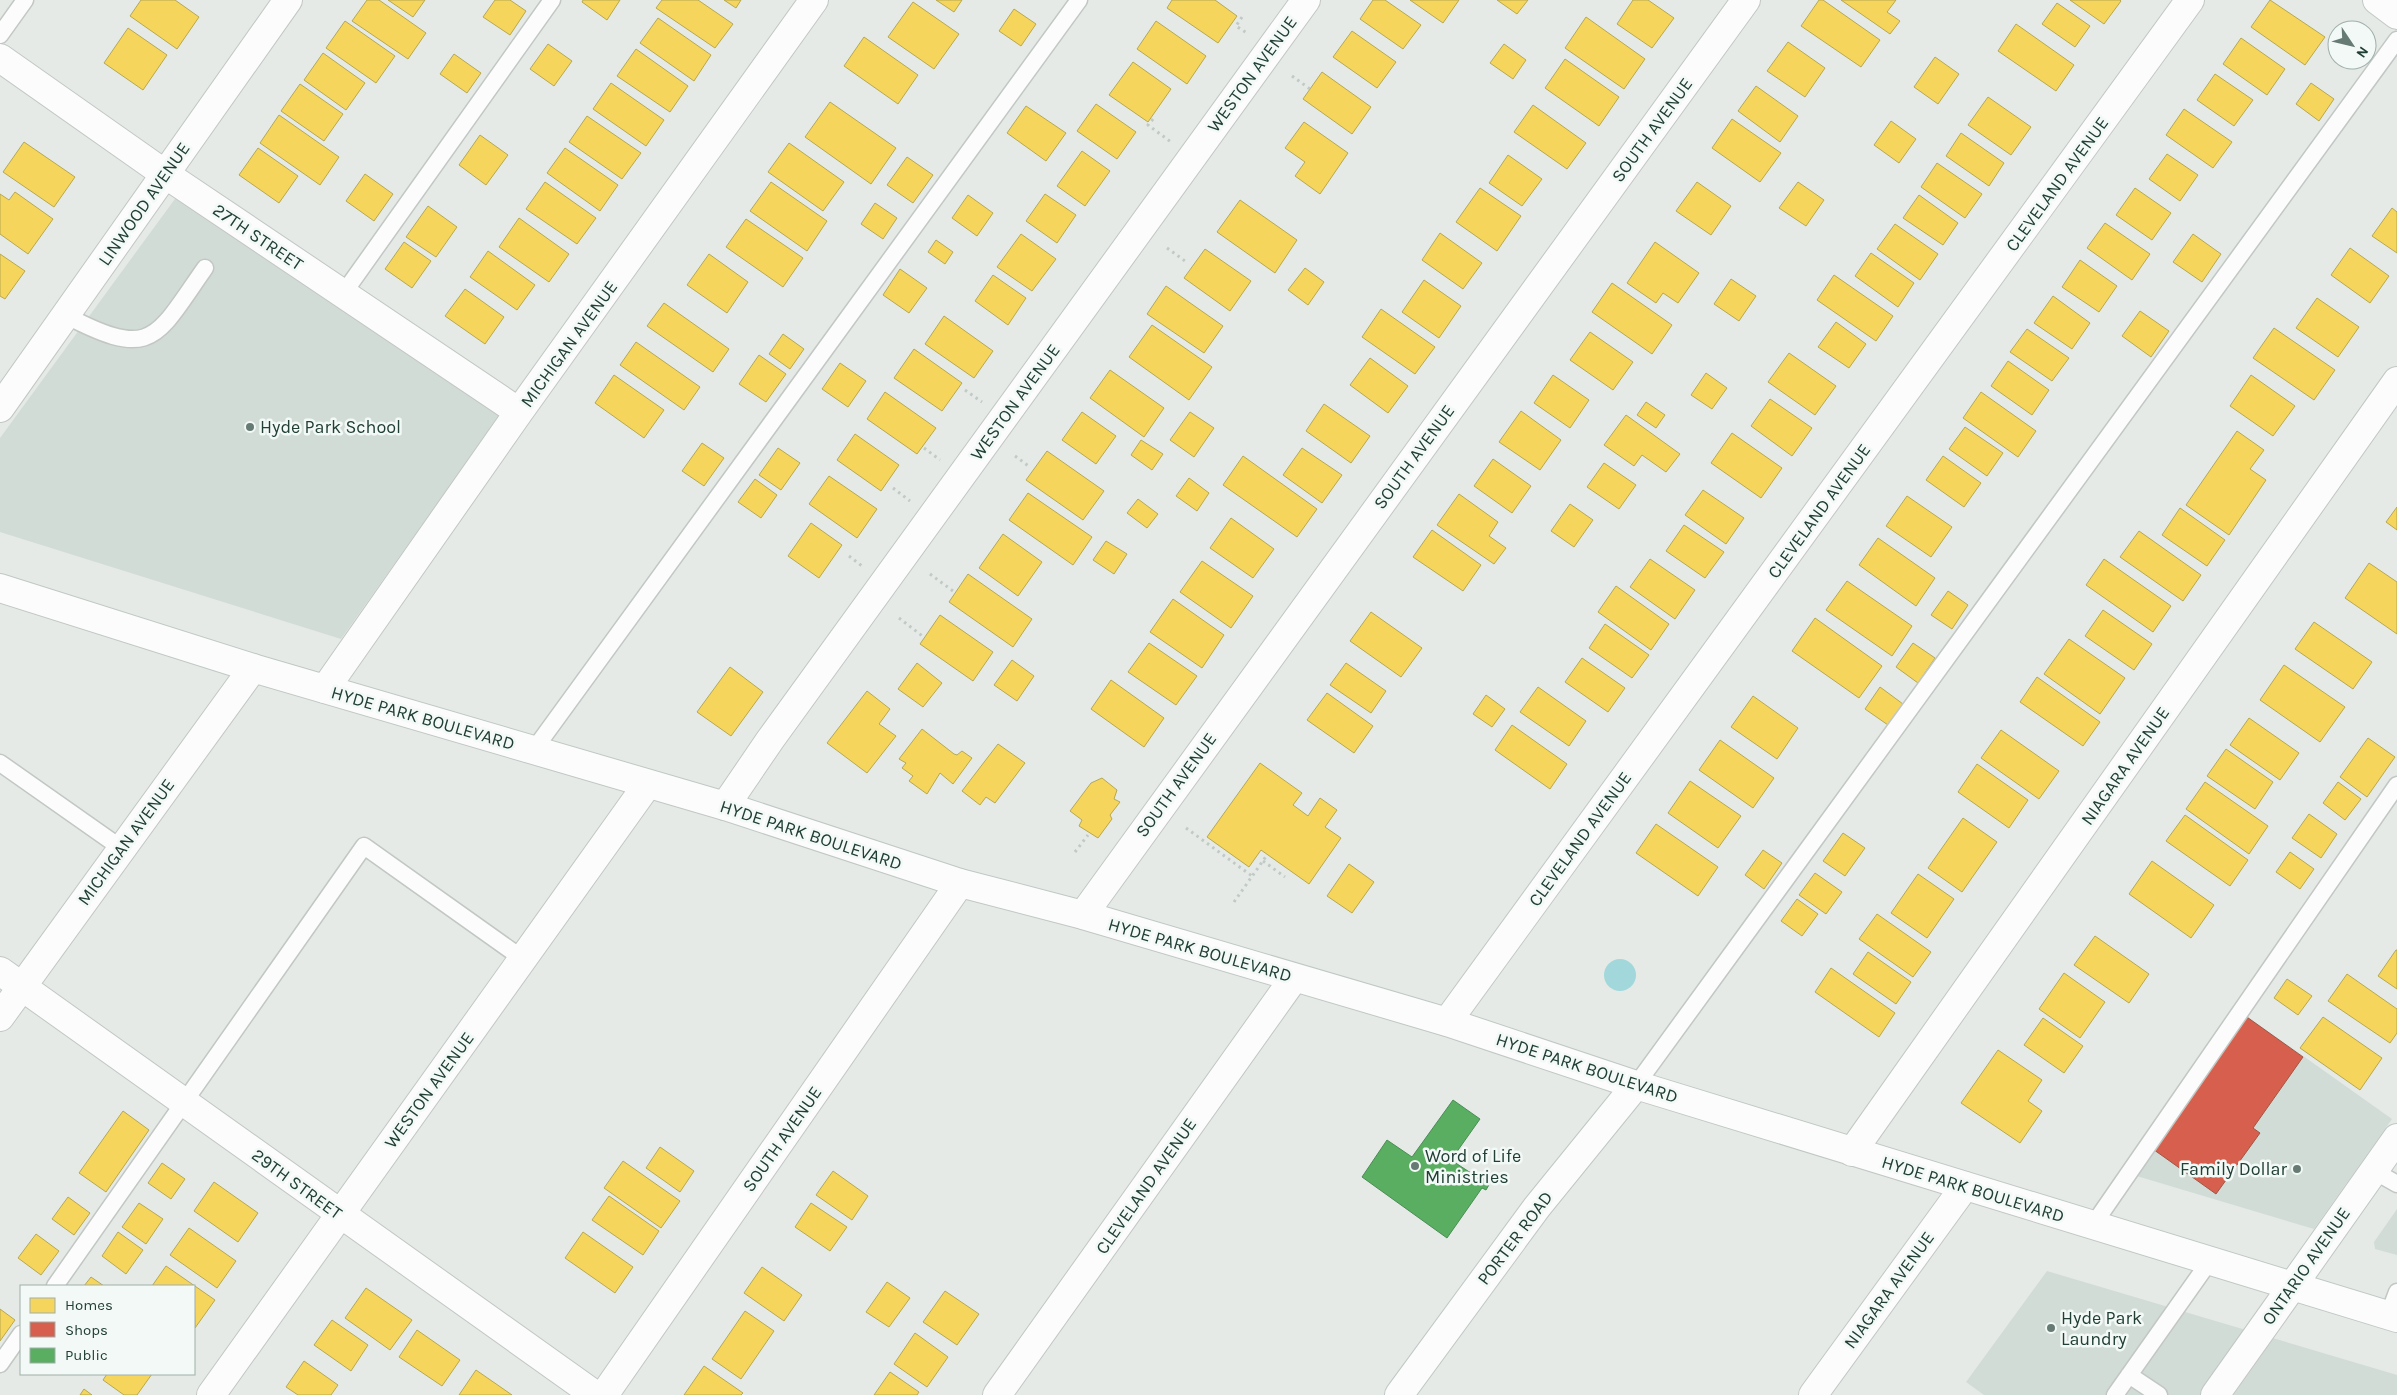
<svg xmlns="http://www.w3.org/2000/svg" width="2397" height="1395" font-family="Karla,sans-serif">
<style>
.built{fill:#d2dcd7}
.water{fill:#a2d8db}
.homes{fill:#f6d55c;stroke:#b6a850}
.shops{fill:#d6604d;stroke:#a05646}
.public{fill:#5aae61;stroke:#498d54}
.lines{fill:none;stroke-linecap:round;stroke-linejoin:round}
.lane-casing{stroke:#c2c7c4;stroke-width:19}
.street-casing{stroke:#c2c7c4;stroke-width:30}
.secondary-casing{stroke:#c0c8c4;stroke-width:30}
.path{stroke:#c1cac5;stroke-width:3;stroke-dasharray:2.5 4;stroke-linecap:butt}
.lane{stroke:#fbfcfb;stroke-width:16}
.street{stroke:#fbfcfb;stroke-width:28}
.secondary{stroke:#fbfcfb;stroke-width:28}
.poi-dot{fill:#667b73;stroke:#f3f9f6;stroke-width:2}
.labels{text-anchor:middle;dominant-baseline:central;stroke-width:5;stroke-linejoin:round;paint-order:stroke}
.street-label{font-size:18px;fill:#213f35;stroke:#f3f9f6}
.poi-label{font-size:18px;fill:#213f35;stroke:#f3f9f6;text-anchor:start}
</style>
<rect width="100%" height="100%" fill="#e5eae7"/>
<path class="built" d="M180,192L500,415L341,639L0,532V438Z
M2234,1007L2392,1119L2314,1229L2120,1171Z
M2397,1209V1255L2375,1249L2374,1242Z
M2047,1271L2397,1375V1395H1984L1966,1382Z"/>
<path class="water" d="M1604 975a16 16 0 1 1 32 0a16 16 0 1 1-32 0Z"/>
<path class="homes" d="M141,0H175L199,17L177,49L130,16Z
M367,0H379L426,33L408,59L352,21Z
M388,0H425L413,17Z
M495,0H510L526,11L510,35L483,17Z
M583,0H620L607,20L582,2Z
M662,0H698L733,24L715,48L656,8Z
M724,0H741L736,8Z
M936,0H962L954,12Z
M1172,0H1215L1237,16L1218,43L1167,8Z
M1373,0H1385L1421,25L1403,49L1360,19Z
M1410,0H1459L1443,23Z
M1497,0H1528L1517,14Z
M1633,0H1648L1674,18L1652,48L1617,24Z
M1819,0H1823L1880,40L1861,67L1801,26Z
M1841,0H1896L1887,12L1900,21L1890,34Z
M2070,0H2120L2121,1L2104,24Z
M2270,0L2325,37L2305,65L2251,27Z
M913,2L959,34L934,69L888,37Z
M2057,3L2090,26L2075,47L2042,24Z
M1014,9L1036,24L1021,46L999,31Z
M1586,17L1645,59L1624,89L1565,48Z
M658,18L711,55L694,81L640,43Z
M345,21L395,56L376,83L326,48Z
M1156,21L1206,56L1187,84L1137,49Z
M2016,24L2074,65L2056,91L1998,51Z
M128,28L167,55L143,90L104,63Z
M1352,31L1396,62L1377,88L1333,57Z
M864,37L918,75L898,104L844,66Z
M2241,38L2285,69L2267,95L2223,64Z
M1788,42L1825,68L1805,97L1767,71Z
M548,44L572,61L554,86L530,69Z
M1504,44L1526,60L1513,79L1490,63Z
M636,49L688,86L670,112L617,76Z
M323,53L365,83L346,110L304,80Z
M454,54L481,73L467,93L440,74Z
M1935,57L1959,74L1938,104L1914,87Z
M1565,59L1619,97L1599,126L1545,88Z
M1133,62L1171,89L1148,122L1109,95Z
M1322,72L1371,107L1352,134L1303,99Z
M2215,74L2253,100L2234,126L2197,100Z
M611,83L664,120L646,146L593,109Z
M2311,83L2334,99L2319,121L2296,104Z
M300,84L343,114L324,141L281,111Z
M1756,86L1798,116L1780,142L1738,111Z
M1988,97L2031,127L2011,155L1968,125Z
M830,102L896,148L871,184L805,137Z
M1096,104L1136,132L1117,159L1077,131Z
M1533,105L1586,143L1567,169L1514,132Z
M1026,106L1066,133L1046,161L1007,133Z
M2184,109L2232,142L2213,168L2166,135Z
M279,115L339,157L320,185L260,143Z
M587,116L641,153L622,179L569,142Z
M1732,119L1781,153L1760,182L1712,148Z
M1891,121L1916,139L1899,163L1874,145Z
M1304,122L1348,153L1320,194L1295,176L1305,162L1285,148Z
M1961,133L2004,163L1989,186L1946,156Z
M480,135L508,155L486,185L459,165Z
M24,142L75,177L54,207L3,172Z
M789,143L844,182L823,211L768,172Z
M258,148L298,176L279,203L239,175Z
M565,148L618,185L600,211L547,173Z
M1082,151L1110,171L1085,206L1057,186Z
M2167,154L2198,175L2180,201L2149,179Z
M1508,155L1542,179L1522,206L1489,183Z
M907,157L933,175L913,203L887,185Z
M1937,163L1982,194L1965,218L1921,187Z
M365,174L393,194L374,221L346,201Z
M545,182L596,218L577,244L526,209Z
M771,182L827,221L807,251L750,211Z
M1697,182L1731,206L1711,235L1676,211Z
M1798,182L1824,200L1806,226L1779,208Z
M1480,188L1521,216L1497,251L1456,222Z
M2135,188L2171,213L2152,240L2116,215Z
M15,192L53,219L28,254L0,234V194L9,200Z
M1045,194L1076,215L1057,243L1026,221Z
M968,195L993,213L977,236L952,218Z
M1919,195L1958,223L1943,245L1903,218Z
M1240,200L1297,240L1275,273L1217,232Z
M875,203L897,218L883,239L861,224Z
M428,206L457,227L436,257L406,237Z
M2392,208L2397,212V253L2372,236Z
M519,218L569,254L549,282L499,247Z
M746,219L803,258L783,287L726,247Z
M2105,223L2150,254L2132,280L2087,248Z
M1895,224L1938,254L1920,280L1877,249Z
M1440,233L1482,263L1463,289L1422,260Z
M1021,234L1056,259L1032,291L997,267Z
M2193,234L2221,254L2202,282L2173,262Z
M936,240L953,252L945,264L928,252Z
M404,242L431,261L412,288L385,269Z
M1655,242L1699,273L1678,303L1663,293L1656,303L1627,283Z
M2350,248L2389,276L2370,303L2331,275Z
M1205,249L1251,281L1230,311L1184,278Z
M488,251L535,285L517,310L470,277Z
M1871,253L1914,283L1898,307L1855,276Z
M0,254L25,271L5,299L0,296Z
M709,254L748,282L727,313L687,285Z
M2080,260L2117,286L2099,312L2062,287Z
M1305,268L1324,282L1308,305L1288,290Z
M900,269L927,288L909,313L883,295Z
M993,275L1026,298L1008,325L975,301Z
M1834,275L1893,316L1876,341L1817,300Z
M1731,279L1756,296L1739,321L1714,304Z
M1424,280L1461,306L1439,338L1402,312Z
M1612,283L1672,325L1652,354L1592,312Z
M1166,286L1223,326L1204,353L1147,314Z
M465,289L504,317L485,344L445,316Z
M2053,296L2090,323L2072,349L2034,323Z
M2317,298L2359,327L2338,357L2296,328Z
M664,303L729,349L713,372L647,326Z
M1381,309L1435,347L1415,374L1362,337Z
M2140,311L2169,331L2151,357L2122,336Z
M944,316L993,351L974,378L925,344Z
M1836,322L1866,344L1849,368L1818,347Z
M1152,325L1212,367L1189,400L1129,357Z
M2274,328L2335,370L2314,400L2253,358Z
M2027,329L2069,358L2052,381L2010,352Z
M1590,332L1633,362L1613,390L1570,360Z
M783,334L804,349L790,369L769,354Z
M636,342L700,387L684,410L620,365Z
M914,349L962,383L942,411L894,378Z
M1789,353L1836,386L1815,415L1768,382Z
M759,355L786,374L766,402L739,384Z
M1370,358L1408,386L1388,413L1350,385Z
M2008,361L2049,390L2032,415L1991,386Z
M840,363L866,381L848,407L822,389Z
M1110,370L1164,408L1144,437L1090,398Z
M1706,373L1727,388L1712,409L1691,395Z
M614,375L664,410L644,438L595,403Z
M1553,375L1589,400L1570,428L1534,403Z
M2251,375L2295,406L2273,436L2230,406Z
M885,392L936,428L917,454L867,419Z
M1981,392L2036,431L2018,457L1963,418Z
M1770,399L1812,428L1792,456L1751,426Z
M1646,402L1665,415L1656,428L1637,415Z
M1324,404L1370,436L1351,463L1306,431Z
M1521,411L1561,440L1540,470L1499,442Z
M1082,412L1116,436L1096,464L1062,440Z
M1190,412L1214,428L1194,457L1170,440Z
M1626,415L1680,454L1666,472L1642,455L1634,466L1604,445Z
M1965,427L2003,453L1987,476L1949,449Z
M2237,431L2264,450L2250,469L2266,480L2229,535L2186,505Z
M1732,433L1782,468L1761,498L1711,463Z
M855,434L899,465L881,491L837,460Z
M1141,440L1163,454L1152,470L1131,455Z
M702,443L724,458L704,486L682,471Z
M778,448L800,463L781,490L759,475Z
M1302,448L1342,475L1322,503L1283,475Z
M1047,451L1104,491L1083,520L1026,480Z
M1243,456L1317,509L1297,537L1223,485Z
M1943,456L1981,483L1964,507L1926,480Z
M1493,459L1531,486L1512,513L1474,486Z
M1604,463L1636,485L1619,509L1587,487Z
M829,476L877,509L857,538L809,504Z
M1189,478L1209,493L1197,511L1176,496Z
M755,479L777,495L761,518L738,502Z
M1703,490L1744,518L1726,544L1685,515Z
M1028,493L1092,537L1073,565L1009,520Z
M1459,494L1498,522L1489,536L1506,548L1494,564L1437,525Z
M1907,496L1952,527L1931,557L1886,526Z
M1138,499L1158,514L1147,528L1127,513Z
M1570,504L1593,520L1574,547L1551,531Z
M2397,507V530L2386,522Z
M2180,508L2225,540L2207,566L2162,535Z
M1231,518L1274,549L1253,578L1210,548Z
M811,523L842,545L819,578L788,556Z
M1684,525L1724,552L1705,578L1666,551Z
M1432,530L1481,565L1463,591L1413,557Z
M2139,531L2201,575L2183,601L2120,557Z
M1003,534L1042,562L1018,596L979,568Z
M1878,538L1935,578L1916,606L1859,565Z
M1106,541L1127,554L1114,574L1093,560Z
M1650,559L1695,590L1675,619L1630,587Z
M2104,559L2171,606L2153,632L2086,585Z
M1202,561L1253,596L1231,628L1180,592Z
M2369,563L2397,582V634L2345,598Z
M968,574L1032,619L1013,647L949,602Z
M1847,581L1912,626L1892,656L1826,610Z
M1616,586L1669,624L1651,650L1598,612Z
M1948,591L1968,605L1952,629L1931,615Z
M1173,599L1224,635L1202,668L1150,632Z
M2103,610L2152,644L2134,670L2085,636Z
M1371,612L1422,648L1401,677L1350,641Z
M940,615L993,652L973,681L920,644Z
M1815,618L1882,666L1859,698L1792,651Z
M2314,622L2372,662L2353,689L2295,649Z
M1605,624L1649,655L1632,678L1589,648Z
M2069,639L2125,678L2100,714L2044,674Z
M1149,643L1197,676L1176,705L1128,672Z
M1913,643L1935,658L1918,683L1896,667Z
M1582,658L1625,688L1608,712L1565,682Z
M1012,660L1034,676L1017,701L994,685Z
M917,663L942,683L923,707L898,689Z
M1346,663L1386,691L1371,713L1330,685Z
M2284,665L2345,707L2320,742L2260,700Z
M730,667L763,692L731,736L697,712Z
M2037,677L2100,722L2083,746L2020,702Z
M1111,680L1164,718L1144,747L1091,709Z
M1538,687L1586,721L1569,746L1520,712Z
M1880,687L1903,704L1888,725L1865,709Z
M867,691L890,709L879,724L896,736L867,773L827,743Z
M1327,693L1373,726L1354,753L1307,720Z
M1486,695L1505,709L1492,727L1473,714Z
M1753,696L1798,728L1777,759L1731,727Z
M2249,718L2299,753L2280,780L2230,745Z
M1512,725L1567,764L1550,789L1495,750Z
M922,729L954,754L957,755L962,751L972,758L953,784L940,773L927,794L909,781L913,776L902,768L906,763L899,759Z
M2001,730L2059,771L2039,799L1981,758Z
M2368,738L2395,757L2367,797L2340,777Z
M1720,740L1774,778L1753,808L1699,770Z
M998,744L1025,763L995,803L986,797L980,805L962,791Z
M2226,749L2273,782L2255,809L2207,776Z
M1260,763L1302,793L1293,805L1308,816L1320,798L1337,810L1325,827L1341,838L1309,884L1261,850L1249,867L1207,837Z
M1977,764L2028,800L2009,828L1958,792Z
M1102,778L1117,790L1114,799L1120,802L1110,815L1112,819L1098,838L1079,826L1082,820L1070,811L1091,783Z
M1690,781L1741,816L1718,848L1668,813Z
M2205,782L2268,826L2249,854L2186,809Z
M2338,782L2361,799L2345,820L2323,803Z
M2309,814L2337,834L2321,858L2292,838Z
M2185,815L2248,860L2230,886L2166,841Z
M1963,818L1997,842L1962,892L1928,868Z
M1656,824L1718,867L1698,896L1636,853Z
M1843,833L1865,848L1845,876L1823,861Z
M1763,850L1782,863L1764,889L1745,875Z
M2290,852L2314,869L2300,889L2276,872Z
M2152,861L2214,905L2191,938L2129,894Z
M1349,864L1374,882L1352,913L1327,896Z
M1815,873L1842,892L1826,914L1799,895Z
M1918,874L1954,899L1927,938L1891,913Z
M1797,899L1818,914L1802,936L1781,921Z
M1877,914L1931,952L1913,977L1859,939Z
M2095,936L2149,974L2129,1003L2074,965Z
M2396,950H2397V989L2378,976Z
M1868,952L1911,982L1896,1004L1853,974Z
M1831,968L1895,1013L1879,1037L1815,992Z
M2064,973L2105,1002L2080,1038L2039,1009Z
M2347,974L2397,1009V1033L2390,1043L2328,1001Z
M2287,979L2312,996L2298,1015L2274,998Z
M2323,1017L2382,1058L2360,1090L2300,1048Z
M2043,1018L2083,1046L2064,1073L2024,1045Z
M1998,1050L2042,1080L2028,1101L2042,1111L2020,1143L1961,1103Z
M123,1111L149,1130L106,1192L79,1173Z
M660,1147L694,1171L680,1192L646,1168Z
M623,1161L680,1201L661,1228L604,1188Z
M162,1163L185,1179L171,1199L148,1183Z
M833,1171L868,1196L852,1220L816,1195Z
M214,1182L258,1213L238,1242L194,1211Z
M609,1196L659,1231L643,1255L592,1220Z
M68,1197L90,1213L74,1235L52,1219Z
M139,1203L163,1219L146,1244L122,1227Z
M811,1203L847,1227L830,1251L795,1227Z
M189,1228L236,1261L217,1288L170,1255Z
M118,1232L143,1250L126,1274L102,1256Z
M583,1232L633,1267L615,1293L565,1258Z
M36,1234L59,1251L41,1275L18,1258Z
M166,1266L215,1300L195,1328L194,1286H152Z
M762,1267L802,1295L784,1321L744,1293Z
M91,1277L104,1286H84Z
M887,1282L910,1298L889,1327L866,1312Z
M366,1288L412,1320L390,1350L345,1318Z
M945,1291L979,1314L957,1345L923,1322Z
M0,1309L15,1320L0,1341Z
M745,1311L774,1331L741,1379L712,1359Z
M332,1320L368,1345L351,1371L314,1345Z
M417,1330L460,1360L442,1386L399,1357Z
M915,1333L948,1357L927,1387L894,1364Z
M304,1361L338,1385L331,1395H298L286,1387Z
M704,1366L743,1393L741,1395H684Z
M476,1370L512,1395H459Z
M890,1372L919,1392L917,1395H874Z
M107,1374H152L137,1395H124L103,1380Z
M84,1389L92,1395H80Z"/>
<path class="shops" d="M2244,1015L2303,1057L2253,1128L2260,1133L2216,1194L2150,1147Z"/>
<path class="public" d="M1453,1100L1480,1119L1451,1160L1474,1175L1476,1172L1490,1183L1486,1190L1482,1188L1447,1238L1362,1177L1387,1140L1412,1157Z"/>
<g class="lines">
<defs>
<path id="lane" d="M0,35L25,0
M343,294L552,0
M65,315C153,361 155,339 205,268
M533,751L1079,0
M0,763L121,848
M1636,1085L2397,40
M2374,1171L2397,1184
M2093,1225L2397,785
M55,1286L364,846L523,959
M2388,1316L2397,1292
M0,1364L21,1334
M2129,1375L2159,1395
M2115,1395L2209,1262"/>
<path id="street" d="M2377,0L2397,15
M0,58L165,174L519,412
M0,408L288,0
M325,689L519,412L814,0
M725,806L770,740L1306,0
M1083,915L1746,0
M0,971L595,1395
M0,1017L253,668
M1447,1022L2190,0
M1852,1152L2397,381
M211,1395L647,785
M604,1395L960,883
M997,1395L1294,978
M1813,1395L1965,1186
M2215,1395L2291,1288"/>
<path id="secondary" d="M0,588L253,668L725,806L960,883L1083,915L1447,1022L1636,1085L2397,1318
M2291,1288L2397,1138
M1399,1395L1537,1207L1636,1085"/>
</defs>
<use href="#lane" class="lane-casing"/>
<use href="#street" class="street-casing"/>
<use href="#secondary" class="secondary-casing"/>
<path class="path" d="M1242,17L1236,26L1247,33
M1292,76L1310,89
M1153,119L1148,125L1171,142
M1167,248L1185,261
M965,390L982,402
M924,448L940,460
M1015,456L1030,467
M893,488L910,501
M849,556L862,566
M930,574L953,591
M899,618L925,638
M1186,828L1252,876
M1075,852L1088,835
M1263,861L1285,877
M1234,902L1267,855"/>
<use href="#lane" class="lane"/>
<use href="#street" class="street"/>
<use href="#secondary" class="secondary"/>
</g>
<g class="poi-dot">
<circle cx="250" cy="427" r="5"/>
<circle cx="1415" cy="1166" r="5"/>
<circle cx="2297" cy="1169" r="5"/>
<circle cx="2051" cy="1328" r="5"/>
</g>
<g class="labels">
<g class="street-label">
<text transform="translate(1252 74) rotate(-54)">WESTON AVENUE</text>
<text transform="translate(1652 130) rotate(-54)">SOUTH AVENUE</text>
<text transform="translate(2057 184) rotate(-54)">CLEVELAND AVENUE</text>
<text transform="translate(144 204) rotate(-55)">LINWOOD AVENUE</text>
<text transform="translate(258 237) rotate(34)">27TH STREET</text>
<text transform="translate(569 344) rotate(-54)">MICHIGAN AVENUE</text>
<text transform="translate(1015 402) rotate(-54)">WESTON AVENUE</text>
<text transform="translate(1414 457) rotate(-54)">SOUTH AVENUE</text>
<text transform="translate(1819 511) rotate(-54)">CLEVELAND AVENUE</text>
<text transform="translate(423 718) rotate(16)">HYDE PARK BOULEVARD</text>
<text transform="translate(2125 766) rotate(-55)">NIAGARA AVENUE</text>
<text transform="translate(1176 785) rotate(-54)">SOUTH AVENUE</text>
<text transform="translate(811 835) rotate(18)">HYDE PARK BOULEVARD</text>
<text transform="translate(1580 839) rotate(-54)">CLEVELAND AVENUE</text>
<text transform="translate(126 842) rotate(-54)">MICHIGAN AVENUE</text>
<text transform="translate(1200 950) rotate(16)">HYDE PARK BOULEVARD</text>
<text transform="translate(1587 1068) rotate(18)">HYDE PARK BOULEVARD</text>
<text transform="translate(429 1090) rotate(-54)">WESTON AVENUE</text>
<text transform="translate(782 1139) rotate(-55)">SOUTH AVENUE</text>
<text transform="translate(297 1184) rotate(36)">29TH STREET</text>
<text transform="translate(1146 1186) rotate(-55)">CLEVELAND AVENUE</text>
<text transform="translate(1973 1189) rotate(17)">HYDE PARK BOULEVARD</text>
<text transform="translate(1515 1238) rotate(-53)">PORTER ROAD</text>
<text transform="translate(2306 1266) rotate(-55)">ONTARIO AVENUE</text>
<text transform="translate(1889 1290) rotate(-54)">NIAGARA AVENUE</text>
</g>
<g class="poi-label">
<text x="260" y="427">Hyde Park School</text>
<text x="1425" y="1156">Word of Life<tspan x="1425" dy="21">Ministries</tspan></text>
<text x="2287" y="1169" text-anchor="end">Family Dollar</text>
<text x="2061" y="1318">Hyde Park<tspan x="2061" dy="21">Laundry</tspan></text>
</g>
</g>
<rect x="20" y="1285" width="175" height="90" fill="#f3f9f6" stroke="#9fafa9"/>
<rect x="30" y="1298" width="25" height="15" fill="#f6d55c" stroke="#9fafa9"/>
<text x="65" y="1310" font-size="15" fill="#213f35">Homes</text>
<rect x="30" y="1322" width="25" height="15" fill="#d6604d" stroke="#9fafa9"/>
<text x="65" y="1335" font-size="15" fill="#213f35">Shops</text>
<rect x="30" y="1348" width="25" height="15" fill="#5aae61" stroke="#9fafa9"/>
<text x="65" y="1360" font-size="15" fill="#213f35">Public</text>
<g transform="translate(2352 45) rotate(125)"><circle r="24" fill="#f3f9f6" stroke="#9fafa9"/>
<path d="M0-4L9 19L0 12L-9 19Z" fill="#667b73"/>
<text y="-8" font-size="14" font-weight="bold" text-anchor="middle" fill="#213f35">N</text>
</g>
</svg>
